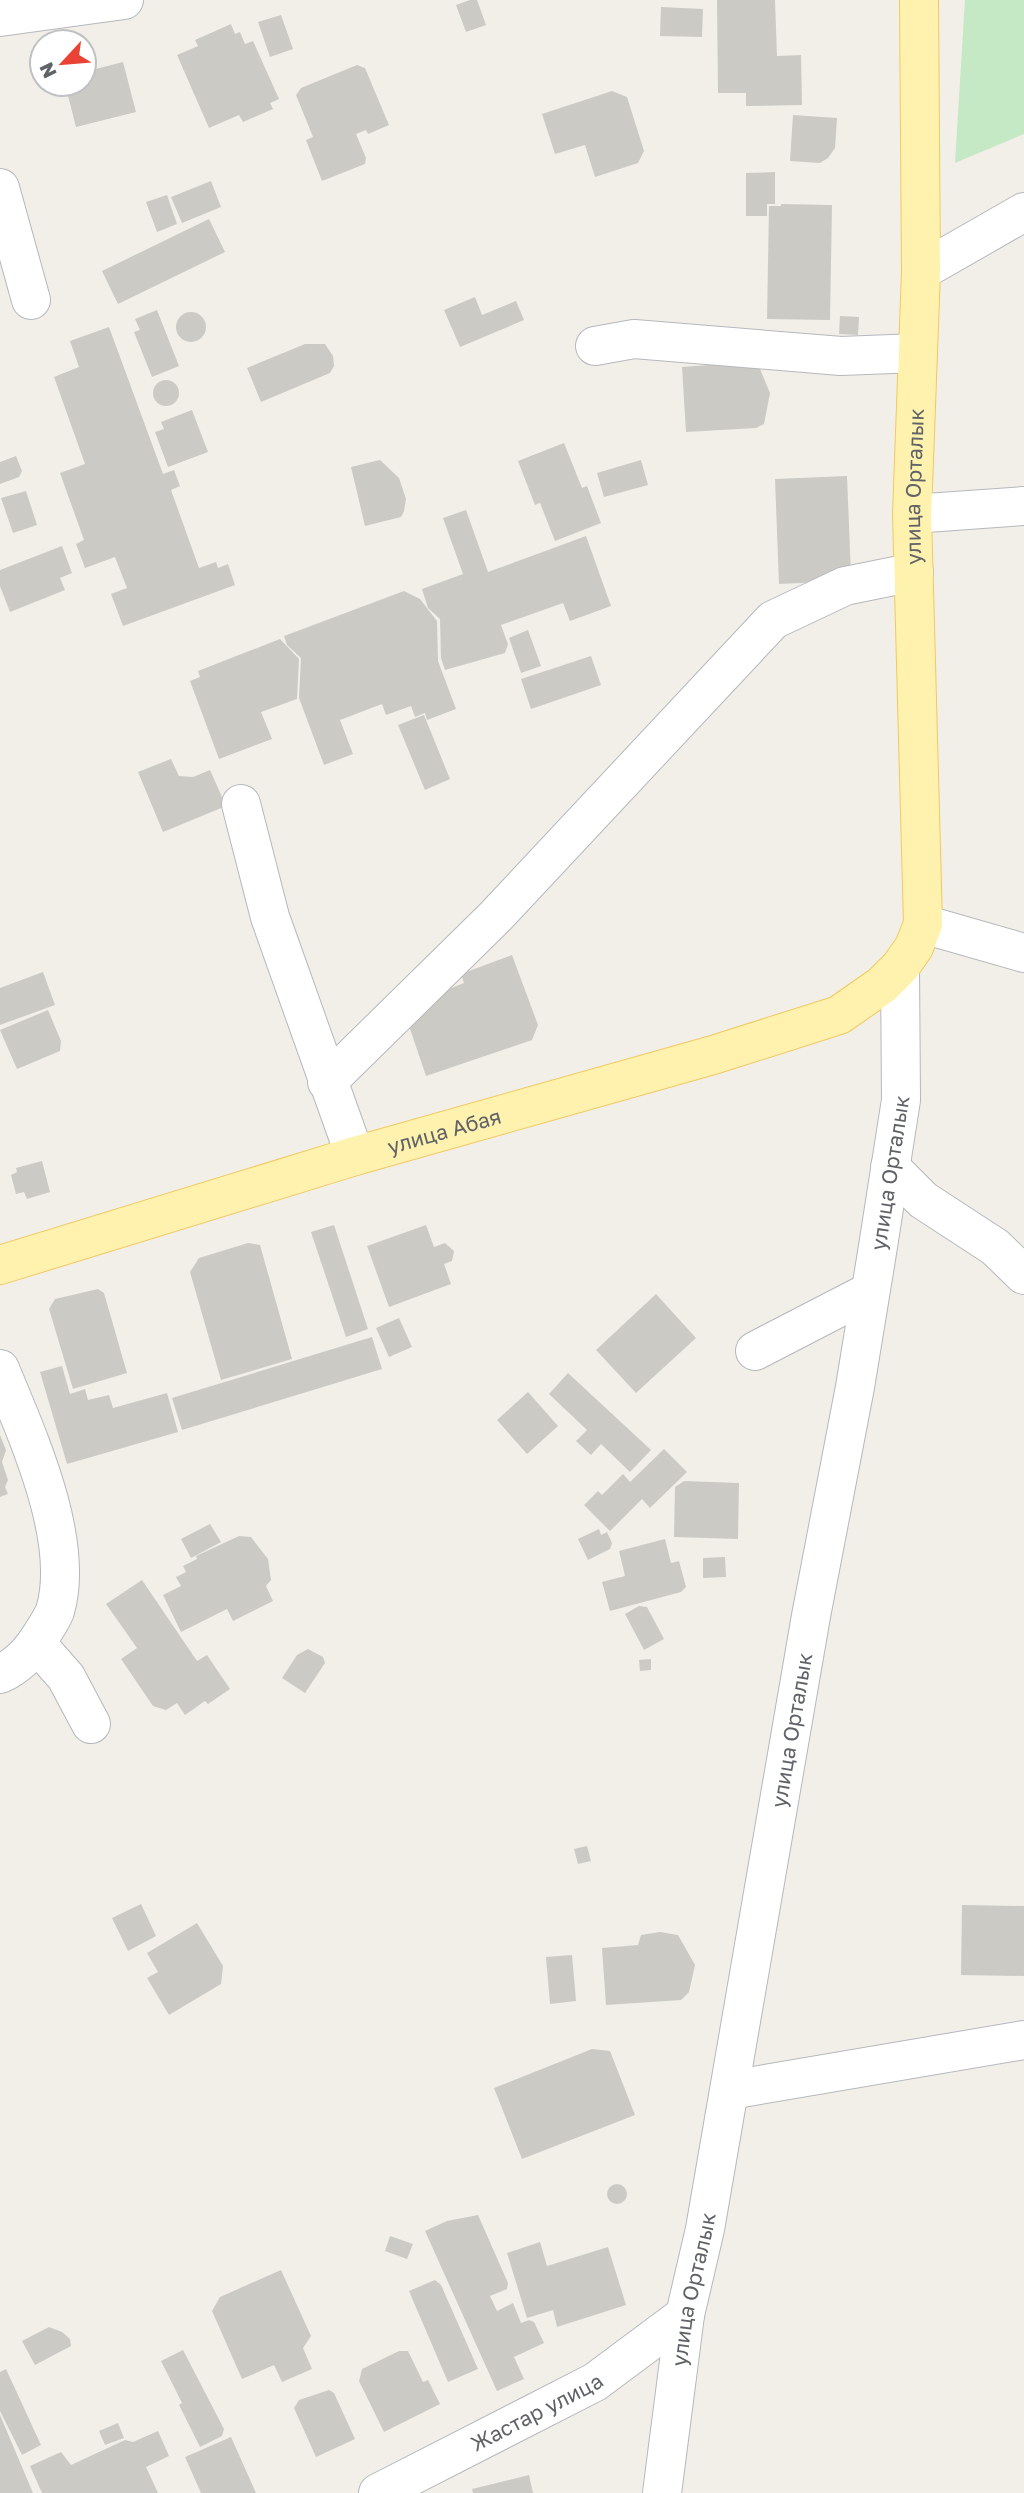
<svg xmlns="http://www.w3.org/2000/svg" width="1024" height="2493" font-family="'Golos Text',sans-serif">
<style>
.green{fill:#c5e8c5}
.building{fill:#cccac5}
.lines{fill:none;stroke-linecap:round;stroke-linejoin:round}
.minor-casing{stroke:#b5b8bc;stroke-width:40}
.major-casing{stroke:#f2c960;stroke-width:40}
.minor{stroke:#fff;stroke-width:38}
.major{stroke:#fff2af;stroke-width:38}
.labels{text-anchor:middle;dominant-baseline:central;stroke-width:5;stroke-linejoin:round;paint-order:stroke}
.street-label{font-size:21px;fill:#5f6368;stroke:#fff}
</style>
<rect width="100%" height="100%" fill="#f1efe8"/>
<path class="green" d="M965,0H1024V134L955,163Z"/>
<path class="building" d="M470,0H477L486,25L466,32L456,5Z
M717,0H775L777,56L801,55L802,105L746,106V93H718Z
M661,7L703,9L702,37L660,36Z
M281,15L293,49L270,57L258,22Z
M231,24L235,34L240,32L245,44L253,41L279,99L270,103L273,109L243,122L239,115L209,128L177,55L198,46L195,40Z
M123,62L136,112L76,127L65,84H84V72Z
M357,65L365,68L389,125L368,134L366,130L356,134L366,158L365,164L322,181L306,140L313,137L296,95L301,88Z
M612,91L627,97L644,151L638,163L595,177L585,145L555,154L542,114Z
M793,115L837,118L835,148L828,158L820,163L790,161Z
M775,172V204H767V216H746V173Z
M211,181L221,207L182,223L171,197Z
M167,195L177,224L157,232L146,202Z
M781,204L832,205L830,320L767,319L769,206H781Z
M209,219L225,252L118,304L102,271Z
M475,297L482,315L516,301L524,320L460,347L444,310Z
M157,310L179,366L152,377L134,332L140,330L135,319Z
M176 327a15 15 0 1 1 30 0a15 15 0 1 1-30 0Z
M840,316L859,317L858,335L839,334Z
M109,327L163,474L174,470L180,486L171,490L199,568L216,562L218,568L228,564L235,585L123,626L111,594L127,588L115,557L85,568L76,544L84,540L60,473L85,464L54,377L79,367L70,341Z
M305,344H325L333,356L334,366L330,373L261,402L247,368Z
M750,362L760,369L770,393L764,424L756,428L686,432L682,367Z
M153 393a13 13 0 1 1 26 0a13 13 0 1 1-26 0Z
M192,410L208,452L168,467L155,432L164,429L161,422Z
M564,443L582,488L587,486L601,523L555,541L540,503L535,505L518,461Z
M16,456L22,471L19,477L0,484V462Z
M380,460L399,478L406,499L404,511L401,517L365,526L351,467Z
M641,460L648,485L604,497L597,473Z
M847,476L851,575L844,581L779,584L775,479Z
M26,491L37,525L13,533L1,498Z
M466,510L488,572L586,536L611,606L570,621L563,603L501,625L508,644L505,653L445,670L441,658L440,619L428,608L422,589L463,574L443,518Z
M62,546L72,573L60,578L65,590L10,612L0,586V570Z
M404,591L420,599L437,621L438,661L456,709L427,720L425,713L415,717L411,706L386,715L382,704L340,720L353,754L324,765L299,698L301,658L287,645L284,636Z
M528,630L541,666L521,673L509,638Z
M280,639L299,659L297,699L261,712L272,739L219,759L190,681L200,677L198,671Z
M591,656L601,685L531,709L521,679Z
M424,715L450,779L425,790L398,725Z
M171,759L179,776L193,777L210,770L226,806L163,832L138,772Z
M512,955L538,1025L532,1040L426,1076L407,1020L413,1003L464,983L461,974Z
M43,972L55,1005L0,1025V988Z
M48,1010L61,1041L60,1051L17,1069L0,1030Z
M42,1161L50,1192L27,1199L24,1192L16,1194L11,1175L17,1172L16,1168Z
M334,1225L368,1329L346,1337L311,1232Z
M426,1225L434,1247L445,1243L454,1251L452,1261L444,1264L451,1284L389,1307L367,1246Z
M248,1243L260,1245L292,1359L221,1380L190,1272L199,1258Z
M98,1289L104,1293L127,1373L73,1389L49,1309L55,1299Z
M656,1294L696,1338L636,1393L596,1350Z
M399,1318L412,1347L389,1357L376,1328Z
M372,1337L382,1369L182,1430L172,1398Z
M62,1366L70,1394L85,1389L88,1400L109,1395L113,1408L167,1393L178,1432L67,1464L40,1372Z
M568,1373L651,1450L630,1472L601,1444L591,1455L576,1441L587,1430L549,1394Z
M528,1392L558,1426L527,1454L497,1420Z
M0,1435L6,1450L2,1462L8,1480L5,1487L8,1494L0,1497Z
M664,1449L687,1472L650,1508L642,1499L610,1531L584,1505L598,1491L602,1495L623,1474L630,1482Z
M684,1481L739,1483L738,1539L674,1537L675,1487Z
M210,1524L221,1542L191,1558L181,1539Z
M599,1529L601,1535L607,1532L612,1543L610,1549L588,1560L578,1539Z
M239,1536L251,1537L268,1559L271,1580L266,1586L273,1601L233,1621L227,1609L181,1632L163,1595L181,1586L176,1577L186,1572L183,1566L197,1559L196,1556Z
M665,1539L671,1563L679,1561L686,1587L681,1592L610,1611L602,1582L625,1576L619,1551Z
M725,1557L726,1577L703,1578V1558Z
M142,1580L197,1661L207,1655L230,1689L208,1704L205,1701L185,1715L177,1703L166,1710L153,1706L121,1659L137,1648L106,1604Z
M639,1606L647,1607L664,1639L644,1650L625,1614Z
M308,1649L323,1657L325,1663L305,1693L282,1678L297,1655Z
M651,1659V1670L640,1671L639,1660Z
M587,1846L591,1861L578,1864L574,1849Z
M141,1904L156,1936L128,1951L112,1918Z
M962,1905L1024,1906V1976L961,1975Z
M197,1923L223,1966L221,1984L169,2015L147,1978L158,1972L147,1953Z
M660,1932L678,1935L695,1965L689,1992L681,2000L606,2005L602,1948L638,1945L641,1935Z
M572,1955L576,2001L550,2004L546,1957Z
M592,2049L610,2051L635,2115L522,2159L494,2088Z
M607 2194a10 10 0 1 1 20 0a10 10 0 1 1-20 0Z
M478,2215L508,2283L507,2289L490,2296L497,2311L513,2303L521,2323L529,2320L534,2322L544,2343L514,2357L524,2379L497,2391L425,2231L447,2221Z
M390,2236L413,2244L407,2259L385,2251Z
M540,2242L547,2266L608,2247L626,2305L557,2327L553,2310L527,2318L507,2253Z
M281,2270L311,2336L303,2348L312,2369L282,2382L274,2365L242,2379L212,2311L220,2297Z
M435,2280L441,2285L478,2369L448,2382L409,2291Z
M49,2327L62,2332L70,2339L71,2346L35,2365L22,2341Z
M183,2350L224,2429L222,2436L200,2447L179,2405L182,2403L161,2361Z
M399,2351H408L423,2382L428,2380L440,2404L384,2432L359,2381L362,2369Z
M6,2369L41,2445L22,2455L0,2411V2372Z
M329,2390L334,2393L355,2439L316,2457L294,2408L299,2400Z
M0,2415L33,2493H0Z
M118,2423L124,2438L105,2445L99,2431Z
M158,2431L169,2456L146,2467L158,2493H42L30,2466L61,2452L71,2465L125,2440L133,2442Z
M231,2437L256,2493H201L185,2457Z
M529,2475L533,2493H473L472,2489Z"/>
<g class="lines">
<defs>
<g id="minor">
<path d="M0,17L124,0"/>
<path d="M0,188L31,300"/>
<path d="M921,271L1024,212"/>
<path d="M595,346L634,339L841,356L918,353"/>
<path d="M912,514L1024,506"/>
<path d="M241,804L270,917L355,1156"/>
<path d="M923,924L1024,953"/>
<path d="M327,1082L495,917L773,620L845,586L914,572"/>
<path d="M890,1167L923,1200L995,1247L1024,1275"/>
<path d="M755,1351L869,1292"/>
<path d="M0,1369C27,1435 76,1540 55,1611C52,1619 46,1627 42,1634C32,1651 18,1666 0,1674"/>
<path d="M36,1643L66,1677L91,1724"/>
<path d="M730,2090L1024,2040"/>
<path id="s1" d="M378,2493L595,2382L685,2315"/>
<path id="s2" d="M662,2493L685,2315L705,2229L811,1616L855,1387L876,1259L901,1100L900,967"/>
</g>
<g id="major">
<path id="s3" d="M0,1265L355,1156L713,1055L839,1015L882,985L900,967L914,947L923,924L912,514L921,271L919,0"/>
</g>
</defs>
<use href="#minor" class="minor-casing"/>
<use href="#major" class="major-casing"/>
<use href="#minor" class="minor"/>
<use href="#major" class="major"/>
</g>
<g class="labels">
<g class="street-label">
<text stroke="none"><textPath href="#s3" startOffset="1440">улица Орталык</textPath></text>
<text stroke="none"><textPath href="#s3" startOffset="464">улица Абая</textPath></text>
<text stroke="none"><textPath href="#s2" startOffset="1340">улица Орталык</textPath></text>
<text stroke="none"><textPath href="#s2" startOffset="774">улица Орталык</textPath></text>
<text stroke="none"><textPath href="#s2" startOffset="206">улица Орталык</textPath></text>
<text stroke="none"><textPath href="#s1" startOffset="178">Жастар улица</textPath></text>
</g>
</g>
<g transform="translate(63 63) rotate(244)"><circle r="33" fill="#ffffff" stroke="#bfc1c3" stroke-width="2"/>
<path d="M0-5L12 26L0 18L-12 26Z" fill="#ea4335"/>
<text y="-10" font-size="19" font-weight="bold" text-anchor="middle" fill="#5f6368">N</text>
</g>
</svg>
